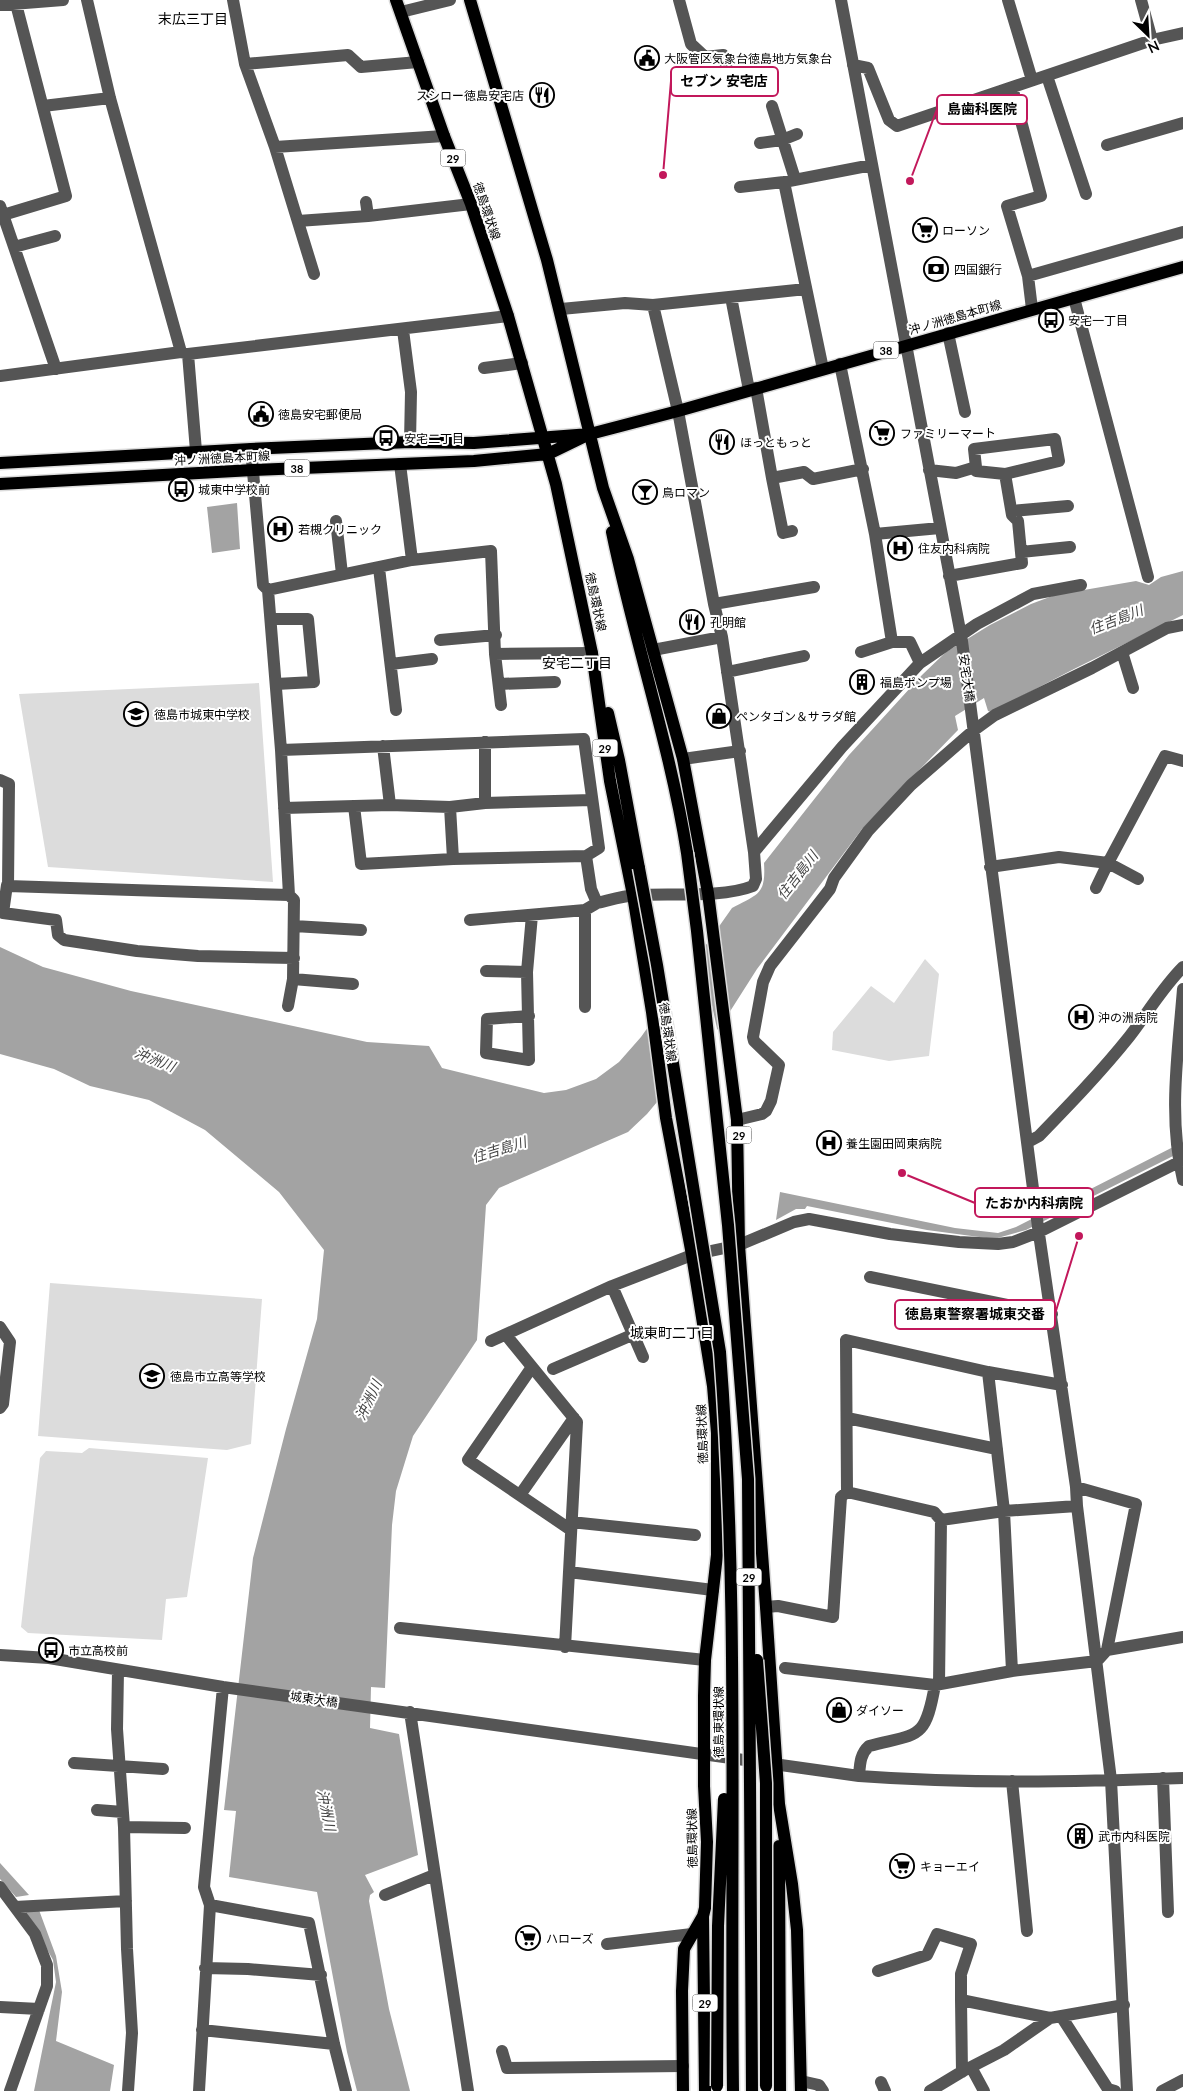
<svg xmlns="http://www.w3.org/2000/svg" width="1183" height="2091" font-family="Lato,'Noto Sans JP',sans-serif">
<style>
.green{fill:#dcdcdc}
.water{fill:#a3a3a3}
.pier{fill:#fff}
.lines{fill:none;stroke-linecap:round;stroke-linejoin:round}
.major-casing{stroke:#dbdbdb;stroke-width:15}
.minor{stroke:#555;stroke-width:12}
.major{stroke:#000;stroke-width:12}
.major-bridge-casing{stroke:#dbdbdb;stroke-width:15;stroke-linecap:butt}
.major-bridge{stroke:#000;stroke-width:12}
.labels{text-anchor:middle;dominant-baseline:central;stroke-width:4;stroke-linejoin:round;paint-order:stroke}
.shield{fill:#fff;stroke:#4c4c4c;stroke-width:1}
.shield-label{font-size:11px;font-weight:bold;fill:#000}
.poi-label{font-size:12px;fill:#000;stroke:#fff;text-anchor:start}
.street-label{font-size:12px;fill:#000;stroke:#fff}
.neighbourhood-label{font-size:14px;fill:#000;stroke:#fff}
.water-label{font-size:14px;font-style:italic;fill:#444;stroke:#fff}
.leader{fill:none;stroke:#c2185b;stroke-width:2}
.callout-dot{fill:#c2185b;stroke:#fff;stroke-width:2}
.callout{fill:#fff;stroke:#c2185b;stroke-width:2}
.callout-label{font-size:14px;text-anchor:middle;font-weight:bold;fill:#000}
</style>
<rect width="100%" height="100%" fill="#fff"/>
<path class="green" d="M259,683L273,882L48,867L19,694Z
M925,959L939,974L929,1056L889,1061L832,1050L833,1032L871,986L894,1003Z
M50,1283L262,1299L251,1444L227,1450L38,1436Z
M89,1448L208,1458L187,1597L166,1599L162,1640L28,1633L21,1627L40,1458L46,1451L82,1453Z"/>
<path class="water" d="M237,503L240,549L212,553L207,507Z
M1183,571V615L1074,669L991,712L988,711L984,698L955,716L958,730L862,829L757,969L722,1024L647,1114L628,1132L499,1188L486,1205L477,1340L413,1436L396,1491L392,1525L385,1688L371,1687L370,1728L399,1734L418,1855L365,1875L374,1892L370,1895L369,1901L389,2009L410,2091H357L347,2052L317,1892L229,1877L236,1811L224,1810L253,1558L286,1429L317,1319L324,1250L279,1192L205,1130L149,1100L90,1086L54,1069L0,1054V947L43,967L131,991L367,1042L429,1046L442,1068L544,1093L566,1090L596,1079L619,1062L641,1037L732,908C758,894 766,895 764,863L849,755L922,675L946,652L990,625L1031,604L1055,595L1136,581L1149,585L1161,577Z
M1183,1142V1151L1026,1230L994,1239L927,1230L807,1206L805,1209H796L776,1220L780,1192L955,1228L998,1233L1016,1227Z
M0,1863L29,1895L16,1897L0,1879Z
M39,1910L56,1956L62,1992L56,2041L114,2065L110,2091H34L56,1982L53,1960L26,1912Z"/>
<path class="pier" d="M700,950L718,1033L680,1078L667,996Z"/>
<g class="lines">
<defs>
<path id="major" d="M396,0L444,136L471,204L508,316L556,484L592,653L610,781L633,895L652,1012L666,1118L692,1255L713,1386L717,1433V1555L705,1660L704,1696V1786L707,1842L705,1908L703,1916L684,1949L682,1991L683,2091
M470,0L547,260L603,488L628,559L683,759L708,893L737,1120L739,1245L766,1607L779,1804L792,1884L797,1930L801,2091
M0,463L251,449L410,442L474,443L590,434L678,411L1183,267
M0,484L253,470L474,461L548,454L583,437
M612,532C634,640 670,745 687,853
M608,713L619,760L639,868
M779,1846L780,2091
M703,1916L705,2091"/>
</defs>
<use href="#major" class="major-casing"/>
<path class="minor" d="M87,0L110,98L181,352
M233,0L245,64L348,55L361,67L418,62
M679,0L691,44L705,57L723,55L732,87
M841,0L962,641L1038,1227L1076,1487L1077,1506L1111,1780L1127,2091
M1008,0L1032,80
M1141,0L1152,40
M0,5L63,0
M401,12L450,0
M245,64L275,147L314,274
M853,65L868,68L889,120L897,126L1152,40L1183,33
M1047,76L1086,194
M1012,87L1041,196L1007,206L1028,276L1032,309
M43,106L110,98
M772,106L795,179
M760,143L782,140L797,134
M1107,145L1183,123
M275,147L444,136
M740,187L784,182
M366,202L368,216
M0,206L56,369
M3,215L66,196L16,4
M298,221L368,216L471,204
M14,247L55,236
M1028,276L1183,232
M731,297L749,390
M1074,298L1148,577
M653,305L678,411L714,604L722,637L754,852
M561,309L625,303L653,305L806,289
M403,330L411,392L410,442
M948,333L965,412
M188,354L196,451
M840,364L875,534L892,642H910L920,663
M484,368L522,363
M823,369L784,182L872,165
M0,376L181,352L188,354L508,316
M756,388L772,478L804,472L813,479L863,469
M251,449L263,585L268,590L412,560
M400,464L412,560L491,551L495,654L501,705
M929,470L956,473L976,467L974,449L1055,439L1059,461L1005,474
M772,478L783,533L792,531
M1012,511L1068,506
M336,521L342,574
M875,534L940,528
M1021,552L1070,547
M379,568L396,710
M949,576L1022,563L1018,521L1012,515L1005,474L976,471V467
M714,604L814,587
M271,619H308L314,682L276,684
M440,640L496,635
M653,650L722,637
M861,652L892,642
M1122,652L1133,688
M495,654L592,653
M391,664L432,659
M727,672L804,656
M499,684L555,682
M383,746L390,805
M281,750L584,739L599,848L586,856L453,859L361,864L354,806
M683,759L740,751
M0,780L9,784L8,886L289,895L281,750L268,590
M485,803V742
M450,807L453,859
M284,808L390,805L450,807L485,803L592,800
M586,856L591,889L597,903C610,900 623,896 636,895C669,893 723,898 753,886L756,879L754,852L842,747L920,663L977,624L1033,594L1081,585
M990,867L1059,857L1108,863L1165,756L1183,761
M7,885L3,913L56,920L58,935L64,940L137,951L198,956L294,958
M1096,888L1108,863L1138,879
M289,895L294,900L293,979L353,984
M585,910V1007
M470,920L585,910L597,903
M294,926L361,930
M486,971L527,972
M1183,989C1178,1053 1168,1117 1183,1180
M288,1006L293,979
M529,1016L487,1019L486,1053L529,1060L527,972L532,915
M737,1120L762,1114L766,1111L771,1101L779,1065L754,1041L753,1037L763,982L770,966L830,889L834,878L868,831L911,785L973,731L995,715L1092,668L1167,628L1183,625
M1028,1142L1039,1136C1070,1104 1101,1072 1129,1037C1147,1014 1162,988 1183,967
M870,1277L1052,1314
M612,1286L643,1357
M0,1327L10,1342L3,1404L0,1408
M506,1335L577,1422L565,1647
M491,1341L612,1286L692,1255L739,1245L794,1222L809,1219L890,1234L959,1242L998,1244L1013,1242L1039,1232L1179,1162
M532,1367L468,1460L571,1530
M553,1369L632,1335
M988,1372L1004,1511L1012,1671
M1062,1385L988,1372L846,1340L847,1492L934,1512L941,1520L1004,1511L1077,1506
M847,1418L997,1449
M1076,1487L1136,1504L1107,1650
M520,1495L574,1418
M571,1522L695,1535
M569,1572L713,1590
M766,1607L778,1606L833,1617L841,1497L847,1492
M400,1628L705,1660
M0,1655L49,1658L223,1687L859,1776C967,1784 1075,1782 1183,1778
M785,1668L935,1685
M118,1671L117,1729L124,1827L127,1949L132,2033L128,2091
M939,1684L941,1520
M410,1712L468,2091
M74,1763L163,1769
M859,1776C860,1764 860,1754 869,1746C919,1733 925,1741 935,1685L1012,1671L1097,1661L1107,1650L1183,1637
M1163,1778L1168,1912
M1012,1781L1027,1931
M97,1810L123,1812
M124,1827L185,1828
M0,1887L35,1934L47,1965V1986L10,2091
M385,1895L434,1875
M210,1905L309,1923L334,2044L346,2091
M15,1907L126,1901
M607,1944L692,1934
M205,1968L248,1969L321,1975
M878,1971L927,1955L937,1934L971,1944L961,1974V2000L1050,2018L1124,2005
M961,2000L962,2072
M0,2007L39,2009
M1061,2016L1108,2089L1115,2091
M202,2030L334,2044
M502,2051L507,2068L683,2066
M801,2081L819,2085L823,2091
M881,2082L885,2091
M199,2091L210,1905L204,1887L223,1687
M930,2091L968,2068
M984,2091L971,2067L1004,2050L1050,2018
M1162,2091L1183,2080"/>
<use href="#major" class="major"/>
<defs>
<path id="major-bridge" d="M687,853L697,931L728,1225L748,1479L752,2091
M639,868L657,965L720,1352C739,1598 730,1845 733,2091
M757,1660L766,1783V2086
M717,2086L718,1926L724,1799"/>
</defs>
<use href="#major-bridge" class="major-bridge-casing"/>
<use href="#major-bridge" class="major-bridge"/>
</g>
<defs>
<symbol id="civic-ring" viewBox="-11 -11 22 22"><circle r="9.5" fill="#fff" stroke="#000" stroke-width="1.5"/><path d="M-.6-6.5H3V-4.5H.6V-3L4-1V1h2V6H-6V1h2V-1L-.6-3ZM-1.2 2.5V6h2.4V2.5Z" fill="#000"/></symbol>
<symbol id="restaurant-ring" viewBox="-11 -11 22 22"><circle r="9.5" fill="#fff" stroke="#000" stroke-width="1.5"/><path d="M-5-6h1v4h1v-4h1v4h1v-4h1v5L-1.5 .5V6h-2V.5L-5-1ZM5-6V6H3V1.5H1.5Q1.5-4 5-6Z" fill="#000"/></symbol>
<symbol id="supermarket-ring" viewBox="-11 -11 22 22"><circle r="9.5" fill="#fff" stroke="#000" stroke-width="1.5"/><path d="M-6-5.5h2.5l.6 2H6L4.5 2H-2.5L-4.4-4H-6ZM-1.5 3.2a1.3 1.3 0 1 0 .1 0ZM3 3.2a1.3 1.3 0 1 0 .1 0Z" fill="#000"/></symbol>
<symbol id="bank-ring" viewBox="-11 -11 22 22"><circle r="9.5" fill="#fff" stroke="#000" stroke-width="1.5"/><path d="M-6-4H6V4H-6ZM0-2.3a2.3 2.3 0 1 0 0 4.6a2.3 2.3 0 1 0 0-4.6Z" fill="#000"/></symbol>
<symbol id="bus-ring" viewBox="-11 -11 22 22"><circle r="9.5" fill="#fff" stroke="#000" stroke-width="1.5"/><path d="M-5-6H5V4H4V6H2V4H-2V6H-4V4H-5ZM-3.5-4V0h7V-4ZM-3.5 1.2v1.5H-2V1.2ZM2 1.2v1.5H3.5V1.2Z" fill="#000"/></symbol>
<symbol id="bar-ring" viewBox="-11 -11 22 22"><circle r="9.5" fill="#fff" stroke="#000" stroke-width="1.5"/><path d="M-6-5H6L.8 .8V4.5H3.5V6h-7V4.5H-.8V.8Z" fill="#000"/></symbol>
<symbol id="hospital-ring" viewBox="-11 -11 22 22"><circle r="9.5" fill="#fff" stroke="#000" stroke-width="1.5"/><path d="M-5-5h3v3.5h4V-5h3V5h-3V1.5h-4V5h-3Z" fill="#000"/></symbol>
<symbol id="building-ring" viewBox="-11 -11 22 22"><circle r="9.5" fill="#fff" stroke="#000" stroke-width="1.5"/><path d="M-4-6H4V6H1V3H-1V6H-4ZM-2.5-4.3h1.7v1.8h-1.7ZM.8-4.3h1.7v1.8H.8ZM-2.5-1h1.7V.8h-1.7ZM.8-1h1.7V.8H.8Z" fill="#000"/></symbol>
<symbol id="school-ring" viewBox="-11 -11 22 22"><circle r="9.5" fill="#fff" stroke="#000" stroke-width="1.5"/><path d="M0-5L7-2L0 1L-7-2ZM-4 1L0 2.5L4 1V4Q0 6-4 4Z" fill="#000"/></symbol>
<symbol id="shop-ring" viewBox="-11 -11 22 22"><circle r="9.5" fill="#fff" stroke="#000" stroke-width="1.5"/><path d="M-5-2.5h2.3a2.7 3.5 0 0 1 5.4 0H5L5.5 6h-11ZM-1.5-2.5h3a1.5 2.3 0 0 0-3 0Z" fill="#000"/></symbol>
</defs>
<g fill-rule="evenodd">
<use href="#civic-ring" x="633" y="44" width="28" height="28"/>
<use href="#restaurant-ring" x="528" y="81" width="28" height="28"/>
<use href="#supermarket-ring" x="911" y="216" width="28" height="28"/>
<use href="#bank-ring" x="922" y="255" width="28" height="28"/>
<use href="#bus-ring" x="1037" y="306" width="28" height="28"/>
<use href="#civic-ring" x="247" y="400" width="28" height="28"/>
<use href="#supermarket-ring" x="868" y="419" width="28" height="28"/>
<use href="#bus-ring" x="372" y="424" width="28" height="28"/>
<use href="#restaurant-ring" x="708" y="428" width="28" height="28"/>
<use href="#bus-ring" x="167" y="475" width="28" height="28"/>
<use href="#bar-ring" x="631" y="478" width="28" height="28"/>
<use href="#hospital-ring" x="266" y="515" width="28" height="28"/>
<use href="#hospital-ring" x="886" y="534" width="28" height="28"/>
<use href="#restaurant-ring" x="678" y="608" width="28" height="28"/>
<use href="#building-ring" x="848" y="668" width="28" height="28"/>
<use href="#school-ring" x="122" y="700" width="28" height="28"/>
<use href="#shop-ring" x="705" y="702" width="28" height="28"/>
<use href="#hospital-ring" x="1067" y="1003" width="28" height="28"/>
<use href="#hospital-ring" x="815" y="1129" width="28" height="28"/>
<use href="#school-ring" x="138" y="1362" width="28" height="28"/>
<use href="#bus-ring" x="37" y="1636" width="28" height="28"/>
<use href="#shop-ring" x="825" y="1696" width="28" height="28"/>
<use href="#building-ring" x="1066" y="1822" width="28" height="28"/>
<use href="#supermarket-ring" x="888" y="1852" width="28" height="28"/>
<use href="#supermarket-ring" x="514" y="1924" width="28" height="28"/>
</g>
<g class="labels">
<g class="shield">
<rect x="440.5" y="149.5" width="25" height="17" rx="4"/>
<rect x="873.5" y="341.5" width="25" height="17" rx="4"/>
<rect x="284.5" y="459.5" width="25" height="17" rx="4"/>
<rect x="592.5" y="739.5" width="25" height="17" rx="4"/>
<rect x="726.5" y="1126.5" width="25" height="17" rx="4"/>
<rect x="736.5" y="1568.5" width="25" height="17" rx="4"/>
<rect x="692.5" y="1994.5" width="25" height="17" rx="4"/>
</g>
<g class="shield-label">
<text x="453" y="158">29</text>
<text x="886" y="350">38</text>
<text x="297" y="468">38</text>
<text x="605" y="748">29</text>
<text x="739" y="1135">29</text>
<text x="749" y="1577">29</text>
<text x="705" y="2003">29</text>
</g>
<g class="poi-label">
<text x="664" y="58">大阪管区気象台徳島地方気象台</text>
<text x="524" y="95" text-anchor="end">スシロー徳島安宅店</text>
<text x="942" y="230">ローソン</text>
<text x="954" y="269">四国銀行</text>
<text x="1068" y="320">安宅一丁目</text>
<text x="278" y="414">徳島安宅郵便局</text>
<text x="900" y="433">ファミリーマート</text>
<text x="404" y="438">安宅二丁目</text>
<text x="740" y="442">ほっともっと</text>
<text x="198" y="489">城東中学校前</text>
<text x="662" y="492">鳥ロマン</text>
<text x="298" y="529">若槻クリニック</text>
<text x="918" y="548">住友内科病院</text>
<text x="710" y="622">孔明館</text>
<text x="880" y="682">福島ポンプ場</text>
<text x="154" y="714">徳島市城東中学校</text>
<text x="736" y="716">ペンタゴン＆サラダ館</text>
<text x="1098" y="1017">沖の洲病院</text>
<text x="846" y="1143">養生園田岡東病院</text>
<text x="170" y="1376">徳島市立高等学校</text>
<text x="68" y="1650">市立高校前</text>
<text x="856" y="1710">ダイソー</text>
<text x="1098" y="1836">武市内科医院</text>
<text x="920" y="1866">キョーエイ</text>
<text x="546" y="1938">ハローズ</text>
</g>
<g class="street-label">
<text transform="translate(487 211) rotate(71)">徳島環状線</text>
<text transform="translate(955 317) rotate(-16)">沖ノ洲徳島本町線</text>
<text transform="translate(222 458) rotate(-3)">沖ノ洲徳島本町線</text>
<text transform="translate(596 602) rotate(78)">徳島環状線</text>
<text transform="translate(967 678) rotate(82)">安宅大橋</text>
<text transform="translate(668 1032) rotate(82)">徳島環状線</text>
<text transform="translate(702 1434) rotate(-92)">徳島環状線</text>
<text transform="translate(314 1699) rotate(8)">城東大橋</text>
<text transform="translate(718 1722) rotate(-90)">徳島東環状線</text>
<text transform="translate(692 1838) rotate(-91)">徳島環状線</text>
</g>
<g class="neighbourhood-label">
<text x="193" y="18">末広三丁目</text>
<text x="577" y="662">安宅二丁目</text>
<text x="672" y="1332">城東町二丁目</text>
</g>
<g class="water-label">
<text transform="translate(1116 619) rotate(-21)">住吉島川</text>
<text transform="translate(797 875) rotate(-52)">住吉島川</text>
<text transform="translate(155 1059) rotate(22)">沖洲川</text>
<text transform="translate(499 1149) rotate(-17)">住吉島川</text>
<text transform="translate(368 1400) rotate(-65)">沖洲川</text>
<text transform="translate(327 1810) rotate(79)">沖洲川</text>
</g>
</g>
<path class="leader" d="M663 175L671 81M910 181L937 109M902 1173L975 1203M1079 1236L1055 1314"/>
<g class="callout-dot">
<circle cx="663" cy="175" r="5"/>
<circle cx="910" cy="181" r="5"/>
<circle cx="902" cy="1173" r="5"/>
<circle cx="1079" cy="1236" r="5"/>
</g>
<g class="callout">
<rect x="671" y="67" width="107" height="29" rx="5"/>
<rect x="937" y="95" width="90" height="29" rx="5"/>
<rect x="975" y="1188" width="118" height="29" rx="5"/>
<rect x="895" y="1300" width="160" height="29" rx="5"/>
</g>
<g class="callout-label">
<text x="724" y="86">セブン 安宅店</text>
<text x="982" y="114">島歯科医院</text>
<text x="1034" y="1208">たおか内科病院</text>
<text x="975" y="1319">徳島東警察署城東交番</text>
</g>
<g transform="translate(1148 35) rotate(155)" stroke="#ffffff" stroke-width="4" paint-order="stroke">
<path d="M0-4L9 19L0 12L-9 19Z" fill="#000000"/>
<text y="-8" font-size="14" font-weight="bold" text-anchor="middle" fill="#000000">N</text>
</g>
</svg>
